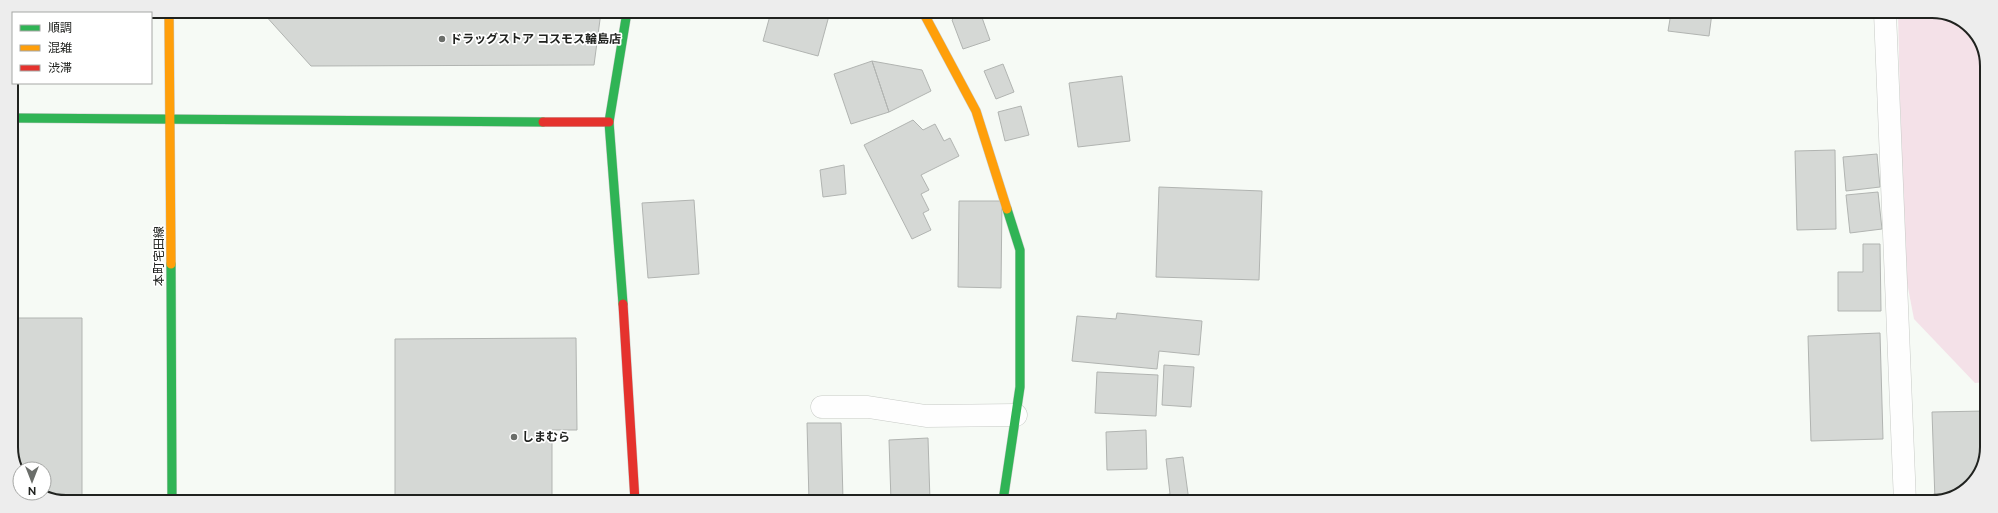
<svg xmlns="http://www.w3.org/2000/svg" width="1998" height="513" font-family="Raleway,'Noto Sans JP',sans-serif">
<style>
.green{fill:#f4e1e8}
.building{fill:#d5d8d5;stroke:#b1b4b1}
.lines{fill:none;stroke-linecap:round;stroke-linejoin:round}
.street-casing{stroke:#c7cac6;stroke-width:23}
.fast-casing{stroke:#c7cac6;stroke-width:10}
.slow-casing{stroke:#c7cac6;stroke-width:10}
.jam-casing{stroke:#c7cac6;stroke-width:10}
.street{stroke:#fefefe;stroke-width:22}
.fast{stroke:#30b455;stroke-width:9}
.slow{stroke:#ff9f0a;stroke-width:9}
.jam{stroke:#e5322d;stroke-width:9}
.poi-dot{fill:#6b6e6a;stroke:#fff;stroke-width:1.5}
.labels{text-anchor:middle;dominant-baseline:central;stroke-width:3.5;stroke-linejoin:round;paint-order:stroke}
.poi-label{font-size:12px;font-weight:bold;fill:#20221f;stroke:#fff;text-anchor:start}
.street-label{font-size:12px;fill:#20221f;stroke:#fff}
.rim{fill:none;stroke:#20221f;stroke-width:2}
</style>
<rect width="100%" height="100%" fill="#f6faf5"/>
<path class="green" d="M1898,13H1946L1974,30L1987,62L1986,382L1975,383L1914,319L1904,267Z"/>
<path class="building" d="M377,11L601,12L594,65L311,66L264,14Z
M771,12H830L818,56L763,41Z
M960,12H980L990,40L963,49L952,20Z
M1012,12H1051V14L1013,16Z
M1671,13H1712L1709,36L1668,31Z
M872,61L889,112L851,124L834,74Z
M872,61L922,70L931,91L889,112Z
M1003,64L1014,92L996,99L984,71Z
M1122,76L1130,141L1078,147L1069,83Z
M1021,106L1029,135L1005,141L998,112Z
M913,120L923,130L935,124L944,141L950,138L959,156L921,175L929,190L921,194L929,210L923,213L931,230L912,239L864,145Z
M1835,150L1836,229L1797,230L1795,151Z
M1877,154L1880,187L1846,191L1843,157Z
M844,165L846,194L823,197L820,170Z
M1159,187L1262,191L1259,280L1156,277Z
M1878,192L1882,229L1850,233L1846,195Z
M694,200L699,274L648,278L642,203Z
M959,201H1002L1001,288L958,287Z
M1863,244H1880L1881,311H1838V272H1863Z
M1117,313L1202,321L1199,355L1159,351L1157,369L1072,361L1077,316L1116,319Z
M17,318H82V500H52L40,493H44V469H20V473L11,451V332H17Z
M1880,333L1883,439L1811,441L1808,336Z
M576,338L577,430H552V501H395V339Z
M1164,365L1194,367L1191,407L1162,405Z
M1097,372L1158,375L1156,416L1095,413Z
M1985,411V461L1966,491L1935,501L1932,412Z
M807,423H841L843,500L809,501Z
M1146,430L1147,469L1107,470L1106,432Z
M928,438L930,501H891L889,440Z
M1183,457L1189,501H1124L1170,494L1166,459Z"/>
<g class="lines">
<defs>
<path id="street" d="M1885,13L1905,502
M822,407H868L926,416L1016,415"/>
<path id="fast" d="M11,118L543,122
M171,264L172,500
M623,304L609,122L627,12
M1003,501L1020,387V250L1007,209"/>
<path id="slow" d="M169,11L171,264
M923,12L976,111L1007,209"/>
<path id="jam" d="M543,122H609
M623,304L635,501"/>
</defs>
<use href="#street" class="street-casing"/>
<use href="#fast" class="fast-casing"/>
<use href="#slow" class="slow-casing"/>
<use href="#jam" class="jam-casing"/>
<use href="#street" class="street"/>
<use href="#fast" class="fast"/>
<use href="#slow" class="slow"/>
<use href="#jam" class="jam"/>
</g>
<g class="poi-dot">
<circle cx="442" cy="39" r="4"/>
<circle cx="514" cy="437" r="4"/>
</g>
<g class="labels">
<g class="poi-label">
<text x="450" y="39">ドラッグストア コスモス輪島店</text>
<text x="522" y="437">しまむら</text>
</g>
<g class="street-label">
<text transform="translate(159 256) rotate(-90)">本町宅田線</text>
</g>
</g>
<path d="M0 0H1998V513H0ZM66 18H1932A48 48 0 0 1 1980 66V447A48 48 0 0 1 1932 495H66A48 48 0 0 1 18 447V66A48 48 0 0 1 66 18Z" fill="#ededed" fill-rule="evenodd"/>
<path class="rim" d="M66 18H1932A48 48 0 0 1 1980 66V447A48 48 0 0 1 1932 495H66A48 48 0 0 1 18 447V66A48 48 0 0 1 66 18Z"/>
<rect x="12" y="12" width="140" height="72" fill="#ffffff" stroke="#a6a7a5"/>
<rect x="20" y="25" width="20" height="6" fill="#30b455" stroke="#a6a7a5"/>
<text x="48" y="32" font-size="12" fill="#20221f">順調</text>
<rect x="20" y="45" width="20" height="6" fill="#ff9f0a" stroke="#a6a7a5"/>
<text x="48" y="52" font-size="12" fill="#20221f">混雑</text>
<rect x="20" y="65" width="20" height="6" fill="#e5322d" stroke="#a6a7a5"/>
<text x="48" y="72" font-size="12" fill="#20221f">渋滞</text>
<g transform="translate(32 481) rotate(180)"><circle r="19" fill="#ffffff" stroke="#a6a7a5"/>
<path d="M0-3L7 15L0 10L-7 15Z" fill="#6b6e6a"/>
<text y="-6" font-size="11" font-weight="bold" text-anchor="middle" fill="#20221f">N</text>
</g>
</svg>
